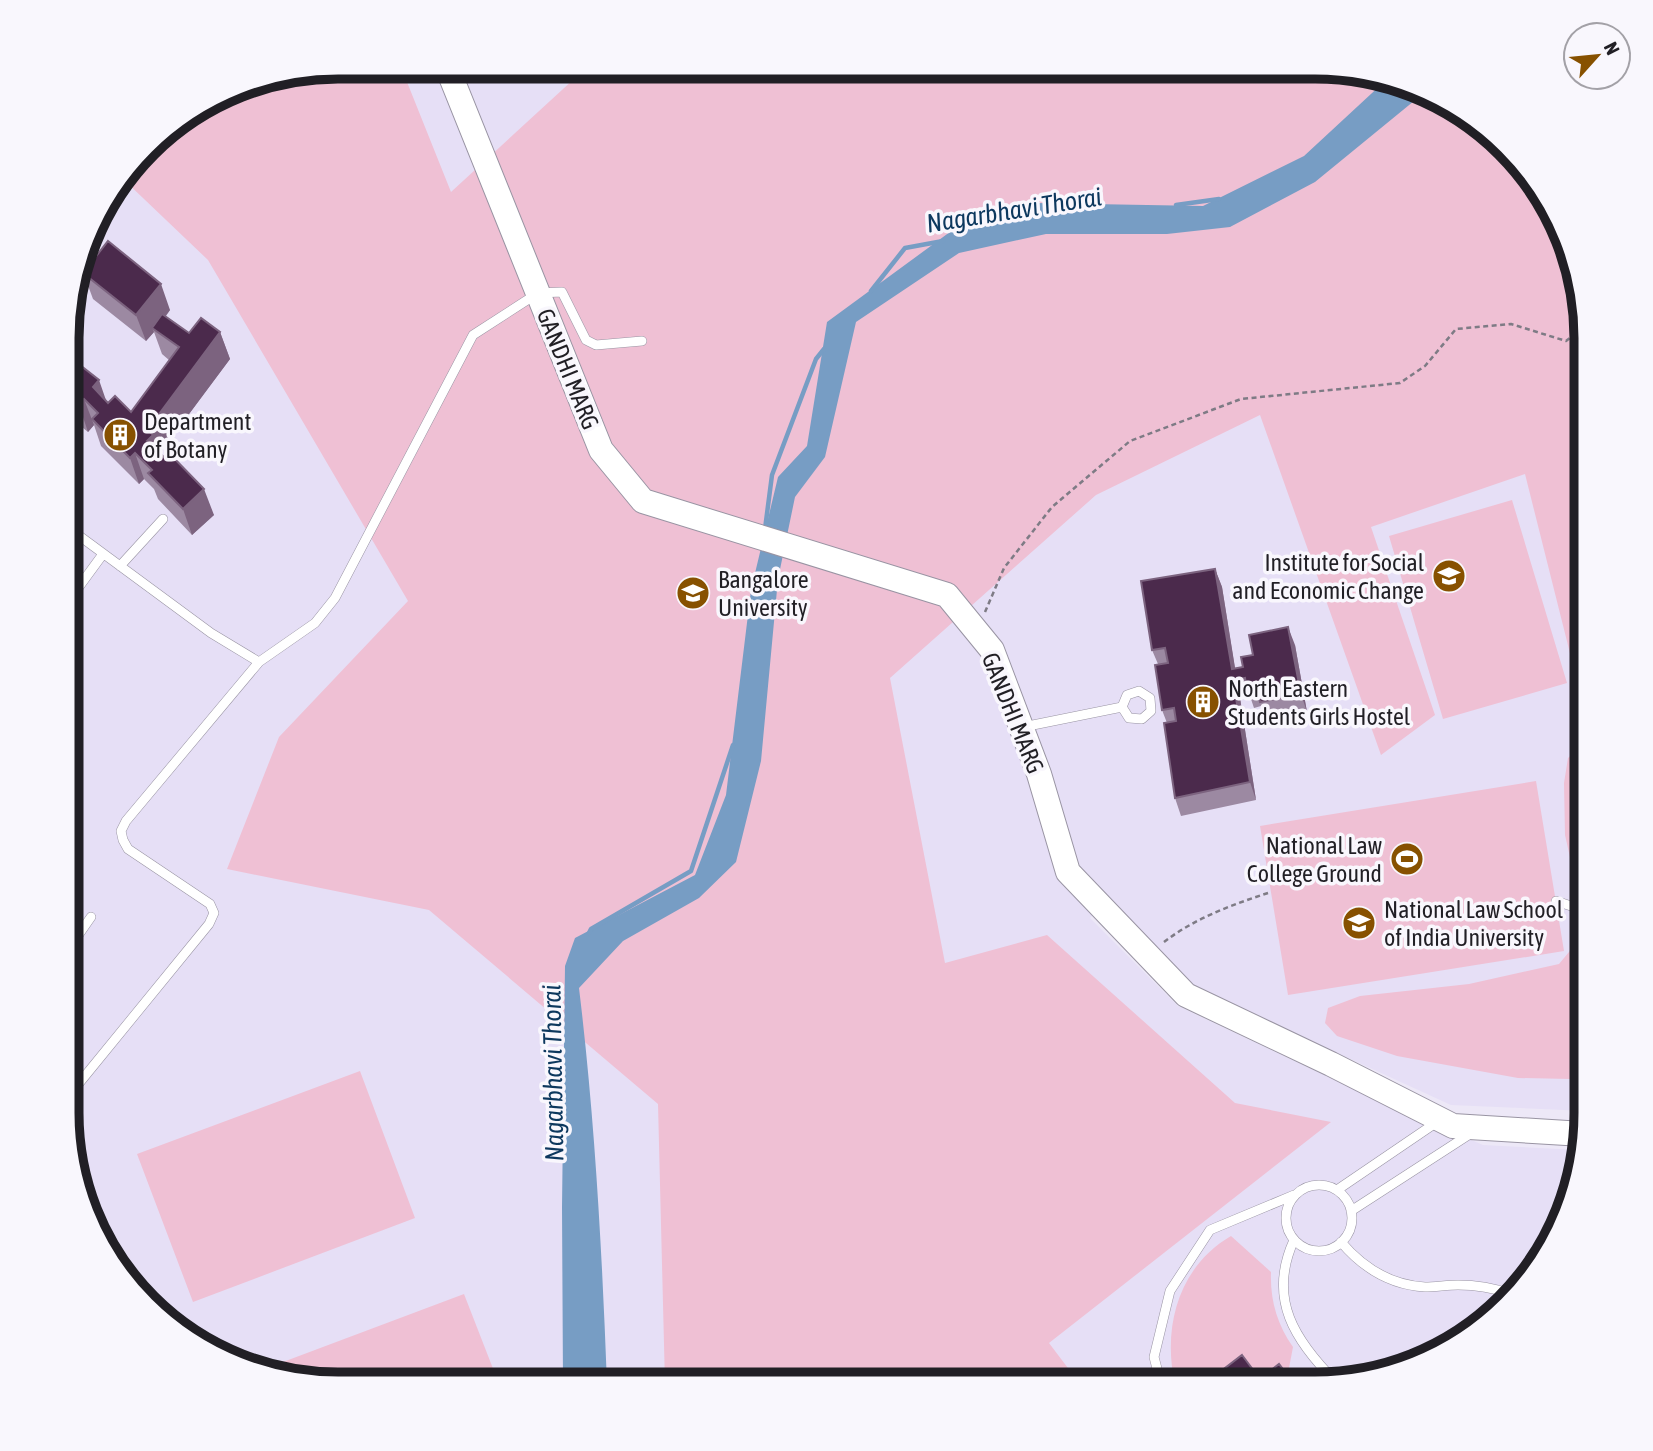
<svg xmlns="http://www.w3.org/2000/svg" width="1653" height="1451" font-family="'Asap Condensed',sans-serif">
<style>
.built{fill:#e6dff6}
.green{fill:#efc0d4}
.water{fill:#779dc4}
.lines{fill:none;stroke-linecap:round;stroke-linejoin:round}
.stream{stroke:#779dc4;stroke-width:4.5}
.service-casing{stroke:#9994a3;stroke-width:10}
.secondary-casing{stroke:#9994a3;stroke-width:26}
.path{stroke:#7e7b85;stroke-width:2.5;stroke-dasharray:5 3.5;stroke-linecap:butt}
.service{stroke:#fff;stroke-width:9}
.secondary{stroke:#fff;stroke-width:24}
.wall{fill:#9c89a2}
.shaded-wall{fill:#7c637f}
.building{fill:#4b2a4c;stroke:#7c637f;stroke-width:2}
.labels{text-anchor:middle;dominant-baseline:central;stroke-width:7;stroke-linejoin:round;paint-order:stroke}
.street-label{font-size:24px;fill:#211f25;stroke:#f9f7fd}
.poi-label{font-size:24px;fill:#211f25;stroke:#f9f7fd;text-anchor:start}
.water-label{font-size:26px;font-style:italic;fill:#0d385e;stroke:#f9f7fd}
.rim{fill:none;stroke:#211f25;stroke-width:9}
</style>
<rect width="100%" height="100%" fill="#ede8f7"/>
<path class="built" d="M337,67H1334L1436,95L1519,159L1566,233L1586,319V1111L1451,1105L1195,988L1108,899L1090,918L1178,1006L1362,1093L1483,1145L1579,1150L1566,1218L1494,1317L1419,1364L1333,1384H337L218,1357L134,1292L87,1217L67,1131L72,285L103,202L159,133L250,81Z"/>
<path class="green" d="M337,67H401L451,192L587,67H1334L1436,95L1519,159L1566,233L1586,319V700L1582,701L1525,474L1371,527L1435,715L1381,755L1260,415L1096,495L890,678L945,963L1047,935L1235,1103L1331,1122L1049,1343L1080,1384H665L658,1104L429,910L227,869L279,737L408,601L208,260L122,178L159,133L250,81Z
M1512,500L1567,683L1443,719L1389,536Z
M1580,747L1586,765V1068L1585,1071L1570,1079L1518,1078L1397,1056L1337,1036L1325,1023L1328,1008L1360,996L1469,984L1559,964L1579,940L1581,906L1565,835L1564,783L1568,758Z
M1536,781L1564,951L1288,995L1260,826Z
M360,1071L415,1218L193,1302L137,1154Z
M1231,1236L1271,1272C1270,1300 1277,1324 1293,1347L1289,1368L1301,1384H1175C1162,1327 1179,1266 1231,1236Z
M464,1294L499,1384H337L267,1368Z"/>
<path class="water" d="M1385,81L1425,92L1315,182L1230,227L1167,234H1046L959,253L856,322L825,457L795,497L778,579L761,761L736,862L699,898L623,941L579,988C595,1120 602,1252 607,1384H563L562,1207L565,966L575,938L695,875L726,795L751,590L778,477L807,446L827,322L954,229L1035,203L1203,206L1304,156Z"/>
<g class="lines">
<path class="stream" d="M1176,205L1219,199
M871,291L905,248L943,241
M765,529L772,475L816,359L824,349
M589,933L591,929L691,871L733,745"/>
<defs>
<path id="service" d="M70,529L211,633L259,662L315,623L335,598L473,335L538,293L562,292L586,340L596,345L642,341
M70,548L79,536
M120,566L163,519
M70,599L103,554
M1139,691L1150,698L1151,711L1142,719L1129,718L1122,707L1127,695Z
M1023,727L1122,707
M1556,901L1586,911
M68,950L91,917
M67,1098L209,924L214,913L210,904L128,849L123,840L121,831L126,821L259,662
M1286 1218a33 33 0 1 1 66 0a33 33 0 1 1-66 0Z
M1337,1190L1437,1122
M1351,1211L1473,1132
M1294,1240C1267,1299 1295,1341 1337,1383
M1341,1242C1363,1268 1391,1285 1425,1287C1436,1287 1447,1285 1458,1285C1476,1285 1494,1288 1511,1294
M1161,1384L1154,1357L1170,1291L1210,1230L1294,1195"/>
<path id="secondary" d="M447,67L601,450L643,501L947,595L992,650L1039,774L1068,872L1186,995L1331,1064L1453,1126L1583,1134"/>
</defs>
<use href="#service" class="service-casing"/>
<use href="#secondary" class="secondary-casing"/>
<path class="path" d="M985,612L1004,568L1052,507L1130,441L1241,399L1400,383L1425,366L1456,329L1511,324L1566,341L1586,325
M1164,942C1195,918 1234,904 1271,892"/>
<use href="#service" class="service"/>
<use href="#secondary" class="secondary"/>
</g>
<path class="wall" d="M84,253L89,266L170,310L166,316L189,333L220,332L230,359L160,453L214,515L192,535L158,499L154,489L144,479L139,484L101,446L94,425L88,432L71,418V358L108,403L131,412L169,360L162,354L154,332L146,341L93,299L86,280L78,290L72,285Z
M1215,569L1222,587L1235,669L1243,667L1295,645L1307,712L1266,720L1261,706L1254,708L1250,696L1240,698L1256,800L1181,816L1175,798L1167,723L1162,710L1158,664L1152,650Z"/>
<path class="shaded-wall" d="M84,253L91,274L83,273L86,280L78,290L74,279Z
M161,284L170,310L155,330L152,328L154,332L146,341L136,315Z
M220,332L230,359L160,453L147,441L148,429Z
M99,380L108,406L93,387Z
M84,399L94,425L88,432L79,405Z
M135,453L144,479L139,484L130,458Z
M204,489L214,515L192,535L183,509Z
M1215,569L1222,587L1237,680L1232,669Z
M1288,627L1295,645L1307,712L1301,694Z
M1233,680L1240,698L1256,800L1250,782Z"/>
<path class="building" d="M108,241L161,284L136,315L83,273Z
M162,314L189,333L201,318L220,332L148,429L153,435L147,441L165,458L169,453L204,489L183,509L148,473L152,470L135,453L130,458L92,419L98,413L84,399L79,405L71,399V358L99,380L93,387L108,403L115,396L131,412L179,347L152,328Z
M1215,569L1232,669L1243,667L1241,657L1253,655L1249,635L1288,627L1301,694L1260,702L1257,688L1247,690L1245,678L1233,680L1250,782L1175,798L1164,723L1176,721L1174,708L1162,710L1155,665L1168,663L1165,648L1152,650L1141,581Z
M1242,1355L1260,1379L1279,1364L1294,1384H1223L1216,1375Z"/>
<defs>
<symbol id="building-disc" viewBox="-11 -11 22 22"><circle r="9.5" fill="#875100" stroke="#f9f7fd"/><path d="M-4-6H4V6H1V3H-1V6H-4ZM-2.5-4.3h1.7v1.8h-1.7ZM.8-4.3h1.7v1.8H.8ZM-2.5-1h1.7V.8h-1.7ZM.8-1h1.7V.8H.8Z" fill="#fff"/></symbol>
<symbol id="university-disc" viewBox="-11 -11 22 22"><circle r="9.5" fill="#875100" stroke="#f9f7fd"/><path d="M0-5L7-2L0 1L-7-2ZM-4 1L0 2.5L4 1V4Q0 6-4 4Z" fill="#fff"/></symbol>
<symbol id="stadium-disc" viewBox="-11 -11 22 22"><circle r="9.5" fill="#875100" stroke="#f9f7fd"/><path d="M0-5a6.5 5 0 1 0 0 10a6.5 5 0 1 0 0-10ZM-3.5-1.8h7v3.6h-7Z" fill="#fff"/></symbol>
</defs>
<g fill-rule="evenodd">
<use href="#building-disc" x="101" y="416" width="38" height="38"/>
<use href="#university-disc" x="1430" y="557" width="38" height="38"/>
<use href="#university-disc" x="674" y="574" width="38" height="38"/>
<use href="#building-disc" x="1184" y="683" width="38" height="38"/>
<use href="#stadium-disc" x="1388" y="840" width="38" height="38"/>
<use href="#university-disc" x="1340" y="904" width="38" height="38"/>
</g>
<g class="labels">
<g class="street-label">
<text transform="translate(568 369) rotate(68)">GANDHI MARG</text>
<text transform="translate(1013 713) rotate(68)">GANDHI MARG</text>
</g>
<g class="poi-label">
<text x="144" y="421">Department<tspan x="144" dy="28">of Botany</tspan></text>
<text x="1424" y="562" text-anchor="end">Institute for Social<tspan x="1424" dy="28">and Economic Change</tspan></text>
<text x="718" y="579">Bangalore<tspan x="718" dy="28">University</tspan></text>
<text x="1228" y="688">North Eastern<tspan x="1228" dy="28">Students Girls Hostel</tspan></text>
<text x="1382" y="845" text-anchor="end">National Law<tspan x="1382" dy="28">College Ground</tspan></text>
<text x="1384" y="909">National Law School<tspan x="1384" dy="28">of India University</tspan></text>
</g>
<g class="water-label">
<text transform="translate(1014 210) rotate(-9)">Nagarbhavi Thorai</text>
<text transform="translate(553 1073) rotate(-91)">Nagarbhavi Thorai</text>
</g>
</g>
<path d="M0 0H1653V1451H0ZM338 79H1315A259 259 0 0 1 1574 338V1113A259 259 0 0 1 1315 1372H338A259 259 0 0 1 79 1113V338A259 259 0 0 1 338 79Z" fill="#f9f7fd" fill-rule="evenodd"/>
<path class="rim" d="M338 79H1315A259 259 0 0 1 1574 338V1113A259 259 0 0 1 1315 1372H338A259 259 0 0 1 79 1113V338A259 259 0 0 1 338 79Z"/>
<g transform="translate(1597 56) rotate(63)"><circle r="33" fill="#f9f7fd" stroke="#a3a1a7" stroke-width="2"/>
<path d="M0-5L12 26L0 18L-12 26Z" fill="#875100"/>
<text y="-10" font-size="19" font-weight="bold" text-anchor="middle" fill="#211f25">N</text>
</g>
</svg>
